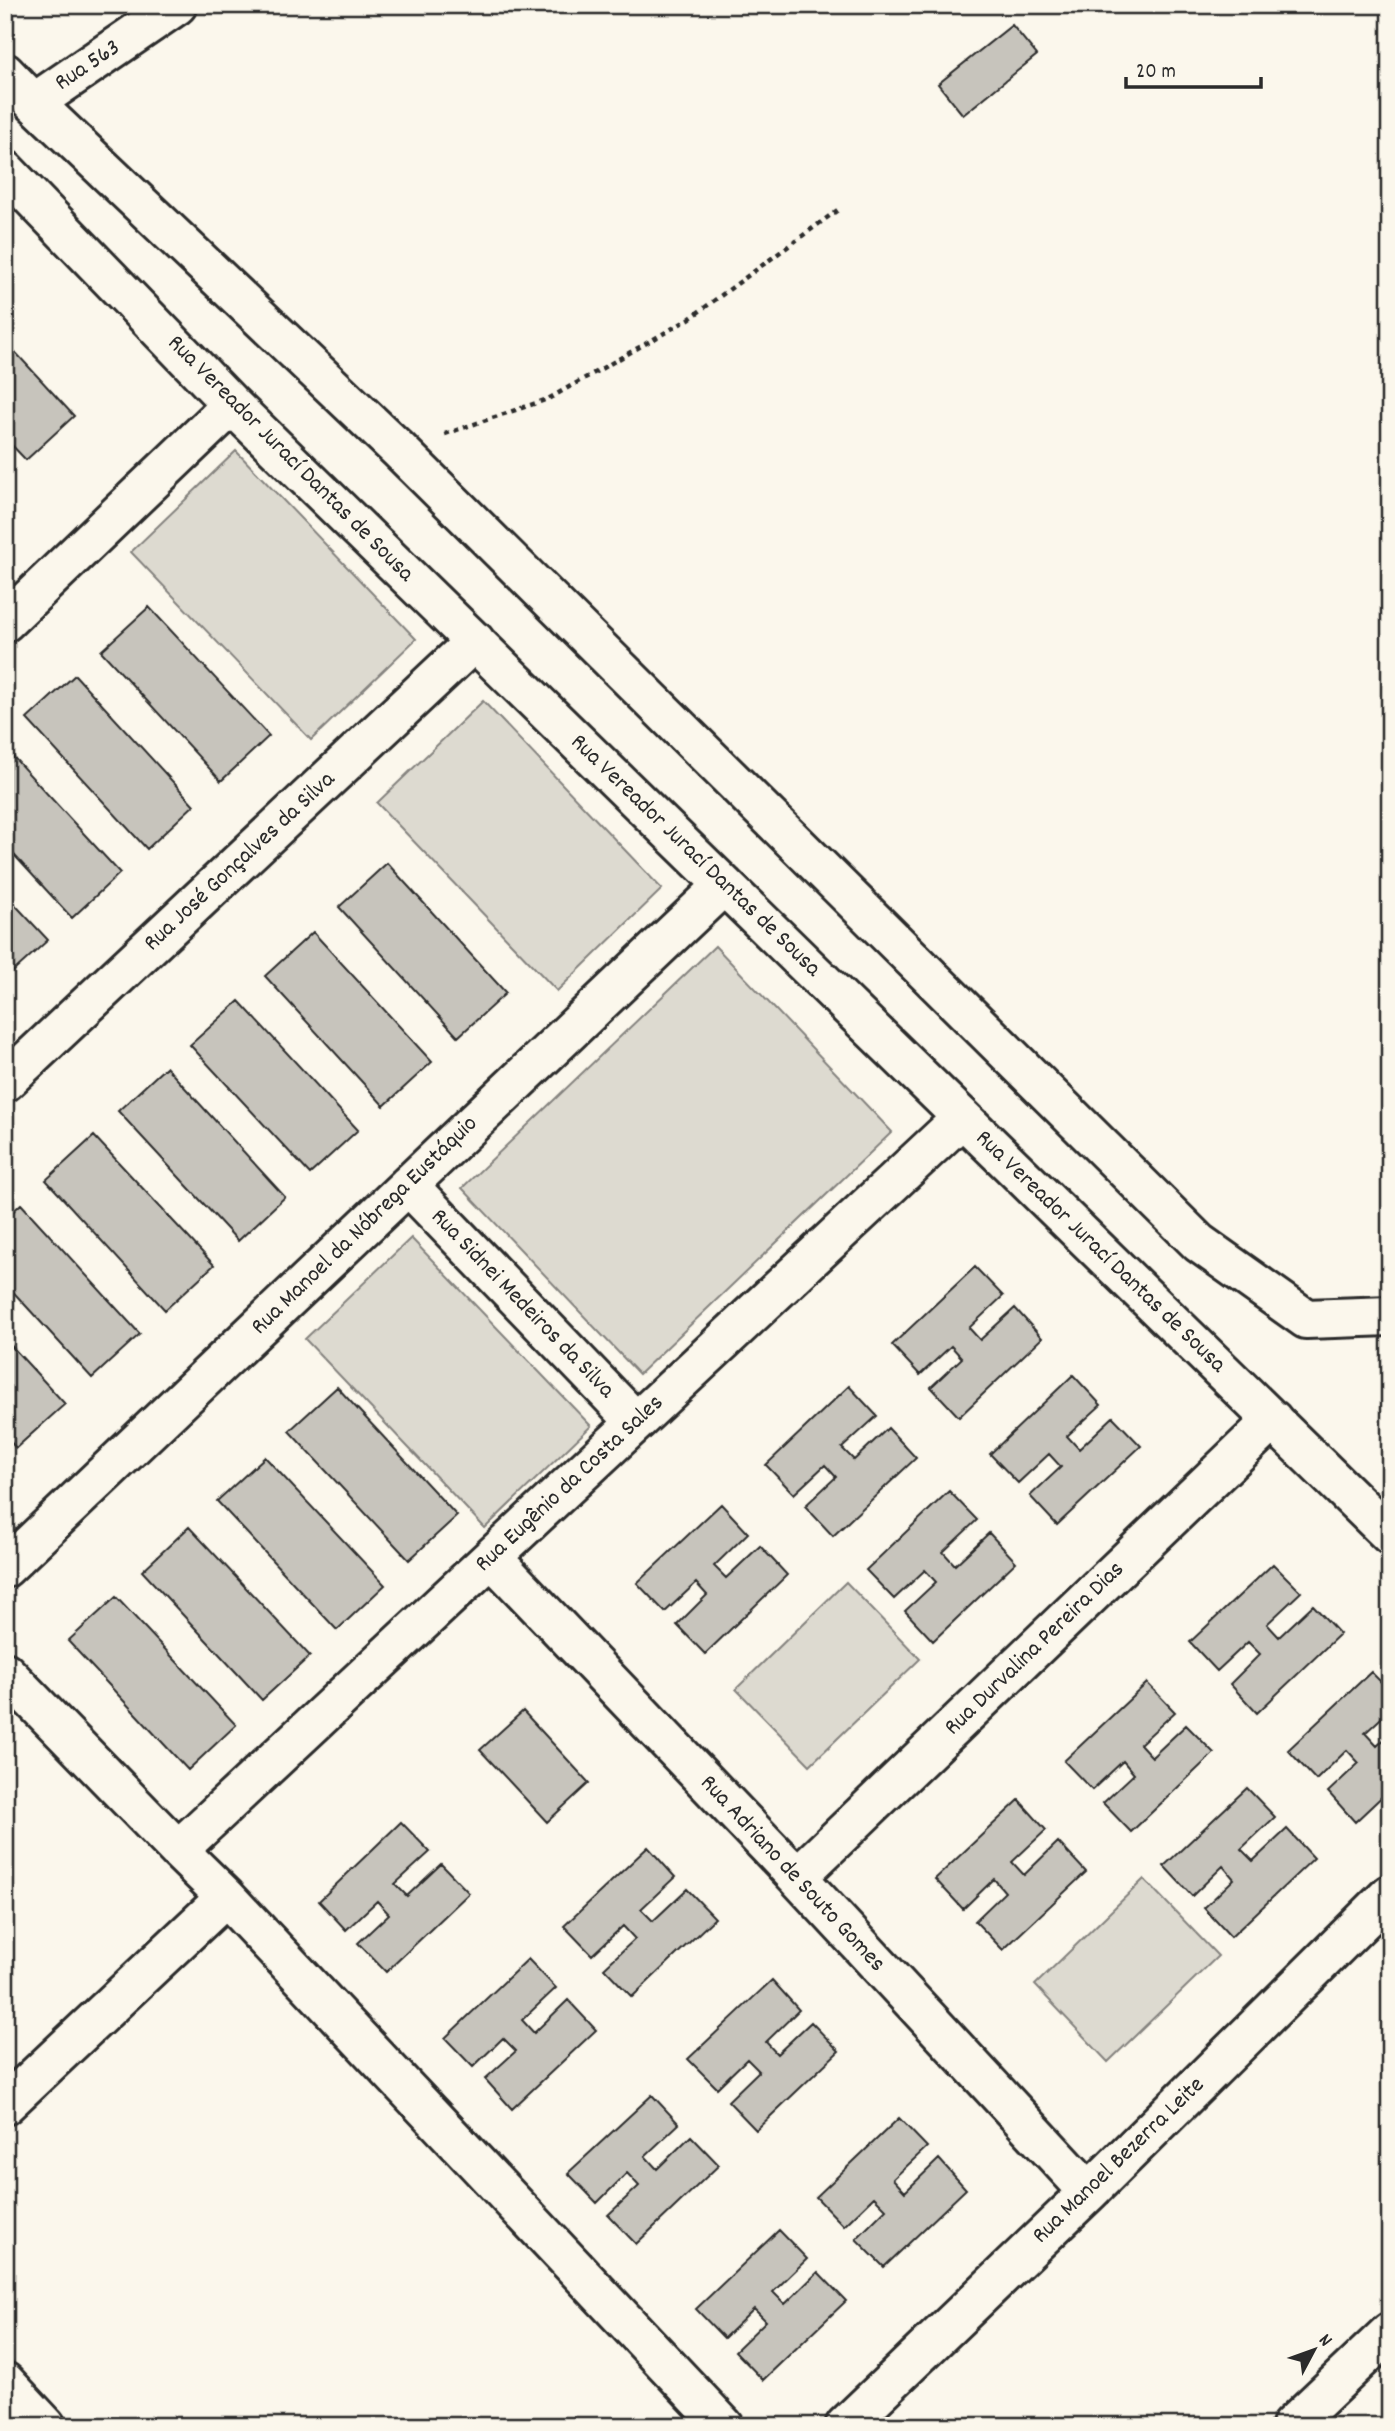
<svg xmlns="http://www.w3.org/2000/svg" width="1395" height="2431" font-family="Dekko,sans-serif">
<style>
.green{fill:#dddad0;stroke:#84827e;stroke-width:2}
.building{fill:#c7c4bc;stroke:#2b2b2b;stroke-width:2}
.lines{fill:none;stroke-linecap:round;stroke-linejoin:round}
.street-casing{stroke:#2b2b2b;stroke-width:44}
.path{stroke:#2b2b2b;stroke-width:4.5;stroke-dasharray:5 5;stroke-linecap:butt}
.street{stroke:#fbf7ec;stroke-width:38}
.labels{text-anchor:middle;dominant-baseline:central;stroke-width:6;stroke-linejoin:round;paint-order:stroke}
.street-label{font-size:24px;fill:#2b2b2b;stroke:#fbf7ec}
</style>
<rect width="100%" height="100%" fill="#fbf7ec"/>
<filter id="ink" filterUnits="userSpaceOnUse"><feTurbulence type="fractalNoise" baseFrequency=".0143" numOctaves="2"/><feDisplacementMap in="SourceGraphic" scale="14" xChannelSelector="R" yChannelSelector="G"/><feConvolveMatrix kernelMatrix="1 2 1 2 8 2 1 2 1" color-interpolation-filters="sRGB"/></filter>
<g filter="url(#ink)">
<path class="green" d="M236,451L416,639L311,740L131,552Z
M483,701L662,889L557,991L377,803Z
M715,946L892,1132L639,1374L462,1188Z
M411,1238L591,1426L485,1528L305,1339Z
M846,1582L920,1659L810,1765L736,1689Z
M1144,1879L1218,1956L1108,2062L1035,1985Z"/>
<path class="building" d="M1012,25L1037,55L963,115L938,84Z
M5,341L74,416L26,460L5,438Z
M149,607L269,736L221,781L101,651Z
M75,675L194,805L147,849L27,719Z
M5,748L120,873L72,918L5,845Z
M387,863L506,993L458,1037L339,907Z
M5,894L48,940L5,979Z
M313,932L432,1062L384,1106L265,976Z
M239,1001L358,1130L310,1174L190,1045Z
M166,1067L285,1197L238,1241L118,1111Z
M94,1136L214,1265L165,1310L46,1180Z
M21,1204L140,1334L92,1378L5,1283V1219Z
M975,1267L1003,1296L969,1328L980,1340L1015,1308L1042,1338L959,1417L931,1387L962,1358L951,1346L920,1375L892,1345Z
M5,1339L65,1404L16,1448L5,1436Z
M1073,1375L1101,1405L1067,1436L1079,1449L1113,1417L1141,1446L1057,1525L1030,1496L1061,1467L1049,1454L1018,1483L990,1454Z
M849,1386L877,1416L842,1448L854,1460L888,1428L916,1458L833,1536L805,1506L836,1477L825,1465L794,1494L766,1465Z
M337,1387L457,1516L409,1560L289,1431Z
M265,1457L385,1585L337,1630L217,1501Z
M949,1491L977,1520L943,1552L955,1565L989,1533L1016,1562L933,1641L905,1611L936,1582L925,1570L894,1599L866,1570Z
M721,1504L748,1533L714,1566L726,1578L760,1546L787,1575L705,1654L677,1625L707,1595L696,1583L665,1612L637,1583Z
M189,1527L310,1656L262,1700L142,1571Z
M1273,1564L1301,1592L1267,1624L1279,1637L1313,1605L1340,1634L1257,1713L1230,1684L1260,1654L1248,1642L1217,1671L1190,1642Z
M116,1597L236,1725L188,1770L68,1641Z
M1371,1672L1390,1691V1710L1365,1733L1377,1746L1390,1734V1789L1355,1822L1328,1792L1359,1763L1347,1750L1316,1780L1288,1750Z
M1147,1683L1175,1712L1140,1744L1152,1757L1186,1725L1214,1753L1131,1832L1103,1803L1134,1774L1123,1761L1092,1790L1064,1761Z
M523,1711L589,1783L547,1822L480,1750Z
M1247,1788L1275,1817L1241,1849L1253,1861L1287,1829L1314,1858L1231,1937L1204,1908L1234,1879L1223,1866L1192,1896L1164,1866Z
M1019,1800L1046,1830L1012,1862L1024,1875L1058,1842L1086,1872L1003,1950L975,1921L1005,1892L994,1879L963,1909L935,1879Z
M401,1822L430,1852L395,1884L407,1896L441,1864L469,1893L386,1972L358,1943L389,1914L377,1901L346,1930L319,1901Z
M648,1847L675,1877L641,1909L653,1921L687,1889L715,1918L632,1997L604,1968L635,1939L623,1926L592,1955L564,1926Z
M528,1959L556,1988L522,2020L534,2033L568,2000L596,2030L512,2109L485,2079L516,2051L503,2038L473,2067L445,2038Z
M772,1980L799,2010L766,2042L777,2054L811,2022L839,2051L756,2130L728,2101L759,2071L747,2059L717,2088L688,2059Z
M652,2095L679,2124L645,2156L657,2169L691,2136L719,2165L636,2244L608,2215L639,2186L627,2173L597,2203L568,2173Z
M899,2118L927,2147L893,2179L905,2192L939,2159L966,2189L884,2267L856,2239L886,2209L874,2197L844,2226L816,2197Z
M779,2230L807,2259L773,2292L785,2304L818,2272L846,2301L763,2380L735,2351L766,2321L754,2309L724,2338L696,2309Z"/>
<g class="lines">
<defs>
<path id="street" d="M5,73L34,103L398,449L1199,1243L1306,1319L1390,1316
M34,103L177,5
M5,170L232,405L1390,1535
M5,622L232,405
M5,1082L475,641
M408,1185L636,1422
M492,1558L797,1877L1089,2192
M5,1568L724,885
M5,1672L178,1850L226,1897L724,2426
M178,1850L962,1118
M797,1877L1273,1420
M5,2105L226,1897
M5,2382L46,2426
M845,2426L1089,2192L1390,1894
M1291,2426L1390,2332"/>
</defs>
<use href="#street" class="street-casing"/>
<path class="path" d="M445,434L548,399L689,319L839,209"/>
<use href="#street" class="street"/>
</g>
</g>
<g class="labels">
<g class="street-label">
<text transform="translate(88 66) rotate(-34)">Rua 563</text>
<text transform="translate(290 459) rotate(45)">Rua Vereador Jurací Dantas de Sousa</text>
<text transform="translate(695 856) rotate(44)">Rua Vereador Jurací Dantas de Sousa</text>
<text transform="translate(240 862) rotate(-43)">Rua José Gonçalves da Silva</text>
<text transform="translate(365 1226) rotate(-44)">Rua Manoel da Nóbrega Eustáquio</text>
<text transform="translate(1100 1252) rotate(44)">Rua Vereador Jurací Dantas de Sousa</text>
<text transform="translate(522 1304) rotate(46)">Rua Sidnei Medeiros da Silva</text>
<text transform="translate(570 1484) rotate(-43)">Rua Eugênio da Costa Sales</text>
<text transform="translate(1035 1649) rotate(-44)">Rua Durvalina Pereira Dias</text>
<text transform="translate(792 1874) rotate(47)">Rua Adriano de Souto Gomes</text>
<text transform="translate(1119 2161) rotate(-44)">Rua Manoel Bezerra Leite</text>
</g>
</g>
<rect width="1395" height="2431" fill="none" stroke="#fbf7ec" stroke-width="28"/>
<rect x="14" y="14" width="1367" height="2403" fill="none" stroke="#2b2b2b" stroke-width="2.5" filter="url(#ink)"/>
<g transform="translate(1314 2350) rotate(49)" stroke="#fbf7ec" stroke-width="5" paint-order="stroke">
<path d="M0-5L12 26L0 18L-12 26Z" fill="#2b2b2b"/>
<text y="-10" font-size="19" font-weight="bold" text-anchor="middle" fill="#2b2b2b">N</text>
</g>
<path d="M1126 77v10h135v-10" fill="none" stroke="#2b2b2b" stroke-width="3.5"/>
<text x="1136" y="77" font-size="21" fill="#2b2b2b" stroke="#fbf7ec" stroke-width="5" paint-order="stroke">20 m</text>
</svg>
